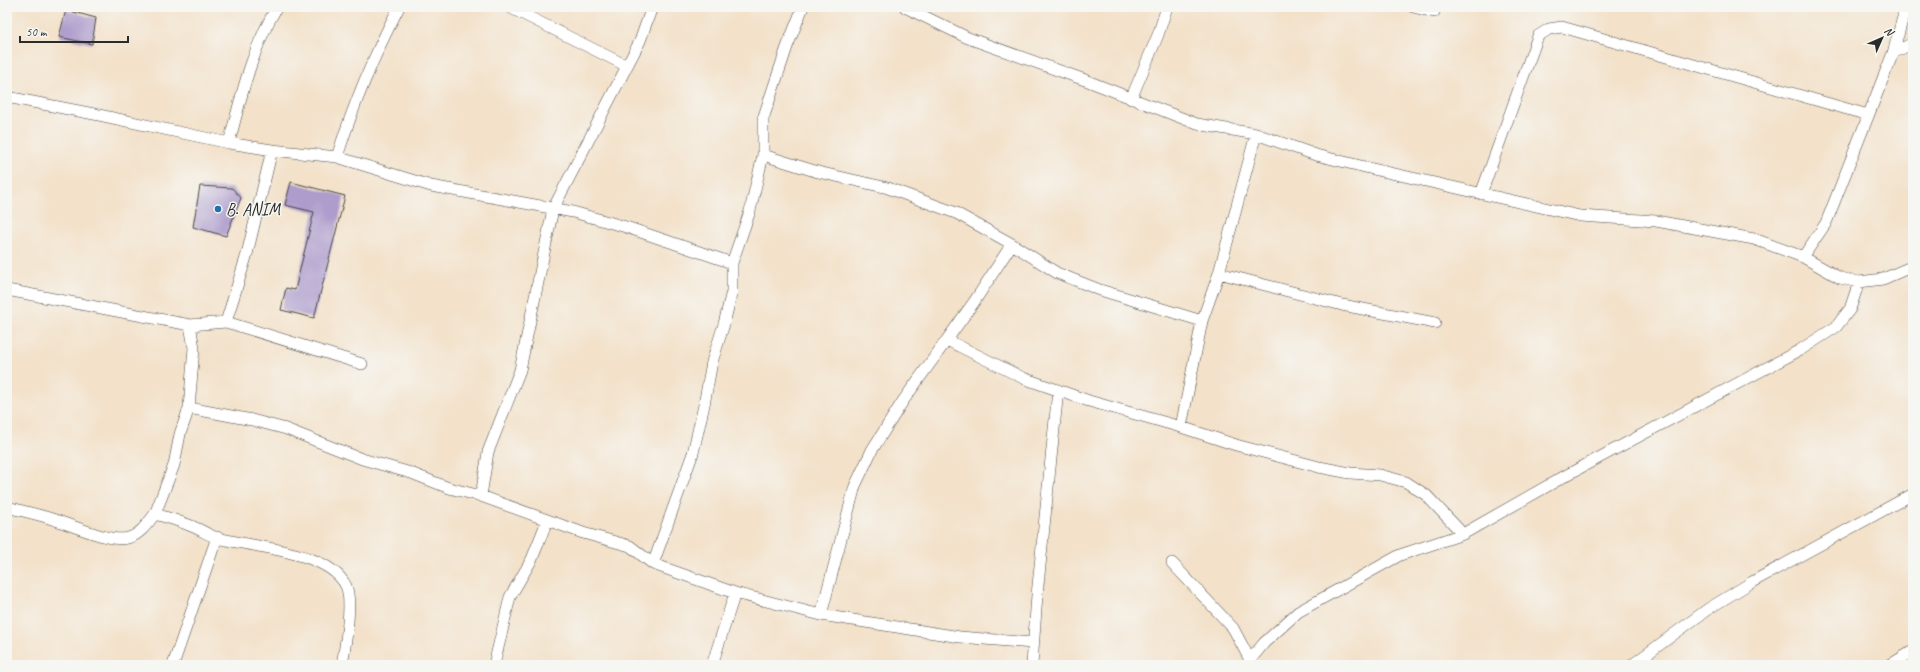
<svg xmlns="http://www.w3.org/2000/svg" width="1920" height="672" font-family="Caveat,sans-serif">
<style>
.building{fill:#ad9ccc}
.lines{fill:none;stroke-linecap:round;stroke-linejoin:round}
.street-casing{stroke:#494643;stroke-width:12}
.street{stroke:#fff;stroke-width:11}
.poi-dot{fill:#1f6fb2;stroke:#f6f6f2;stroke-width:1.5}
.labels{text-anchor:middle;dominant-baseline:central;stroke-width:3;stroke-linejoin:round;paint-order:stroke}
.poi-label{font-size:17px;fill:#2b2b2b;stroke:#f6f6f2;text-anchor:start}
</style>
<rect width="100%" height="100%" fill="#f6f6f2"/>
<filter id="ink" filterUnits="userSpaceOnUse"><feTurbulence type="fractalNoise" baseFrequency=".025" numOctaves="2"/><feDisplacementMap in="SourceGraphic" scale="8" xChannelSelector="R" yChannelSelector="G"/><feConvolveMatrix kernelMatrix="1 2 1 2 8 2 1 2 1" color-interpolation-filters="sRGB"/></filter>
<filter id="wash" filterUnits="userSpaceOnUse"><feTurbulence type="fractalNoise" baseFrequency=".012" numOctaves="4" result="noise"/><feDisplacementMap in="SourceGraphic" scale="16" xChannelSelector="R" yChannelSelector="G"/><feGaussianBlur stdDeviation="0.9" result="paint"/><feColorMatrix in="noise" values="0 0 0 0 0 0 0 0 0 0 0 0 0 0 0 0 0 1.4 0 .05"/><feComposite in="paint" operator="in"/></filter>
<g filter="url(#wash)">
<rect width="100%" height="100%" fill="#f3e1c9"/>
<g id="blocks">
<path class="building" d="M66,10L96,18L92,44L59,37Z
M291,182L345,196L314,318L281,310L286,288L295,290L314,212L285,205Z
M200,186L232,188L241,198L226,236L193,227Z"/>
</g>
</g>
<g filter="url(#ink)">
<use href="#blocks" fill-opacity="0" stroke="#494643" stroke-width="1"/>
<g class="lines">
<defs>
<path id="street" d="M509,7L627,66L640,41L652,7
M905,7L968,38L1085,80L1197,124L1256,134L1316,155L1373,169L1580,216L1656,221L1754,239L1803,257L1840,278L1859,282L1883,279L1913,266
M1413,7L1434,12
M1893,53L1913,43
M7,97L99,115L229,143L272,150L337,157L431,186L573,212L626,227L732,263
M1131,99L1158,35L1167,7
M229,143C241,97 252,48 277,7
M763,155L818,172L888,188L956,213L1012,244L1057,273L1100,290L1202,321
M337,157C354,103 373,57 399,7
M1481,194L1538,36L1549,29L1562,27L1868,115
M1803,257L1826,223L1893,53L1903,17V7
M1219,273L1342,305L1435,323
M7,290L190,325L226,322L247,254L272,150
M226,322L362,364
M190,325L194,348L189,408L252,420L286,429L362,459L411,473L449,488L481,496L583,533L630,546L653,564L735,593L821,615L960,637L1033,643
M947,340L1023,378L1089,401L1181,427L1236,445L1319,467L1350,473L1380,475L1406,482L1426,495L1463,534
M1181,427L1202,321L1219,273L1256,134
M481,496L488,452L520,370L553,209L627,66
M7,507C22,511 37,514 52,519C69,524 111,543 128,538C140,535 148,523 155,514C169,518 183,522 196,528C203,531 210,536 218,538C254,548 328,550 346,586C353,601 345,648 342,665
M155,514L174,465L180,434L189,408
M1172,563L1233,628L1250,660
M653,564L693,453L704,405L712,362L724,324L732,291V263L750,211L763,155V119L787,47L803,7
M821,615L855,486L872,450L903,401L974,302L1012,244
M173,665L217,537
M494,665L510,597L532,559L547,521
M712,665L735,593
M1032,665L1037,595L1058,390
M1246,665L1264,643L1298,612L1400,555L1463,534L1565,476L1800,350L1836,327L1850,309L1859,282
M1632,665L1708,609L1752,582L1913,494
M1890,665L1913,651"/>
</defs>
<use href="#street" class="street-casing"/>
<use href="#street" class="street"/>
</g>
</g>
<circle class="poi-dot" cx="218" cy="209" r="4"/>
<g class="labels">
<g class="poi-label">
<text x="226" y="209">B. ANIM</text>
</g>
</g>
<rect width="1920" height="672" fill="none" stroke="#f6f6f2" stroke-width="24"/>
<g transform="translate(1882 38) rotate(45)" stroke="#f6f6f2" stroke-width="3" paint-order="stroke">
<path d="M0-3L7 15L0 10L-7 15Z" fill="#2b2b2b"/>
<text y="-6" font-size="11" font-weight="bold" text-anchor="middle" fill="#2b2b2b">N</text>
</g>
<path d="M20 36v6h108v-6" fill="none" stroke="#2b2b2b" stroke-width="2"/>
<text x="26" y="36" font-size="12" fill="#2b2b2b" stroke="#f6f6f2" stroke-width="3" paint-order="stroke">50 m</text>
</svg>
